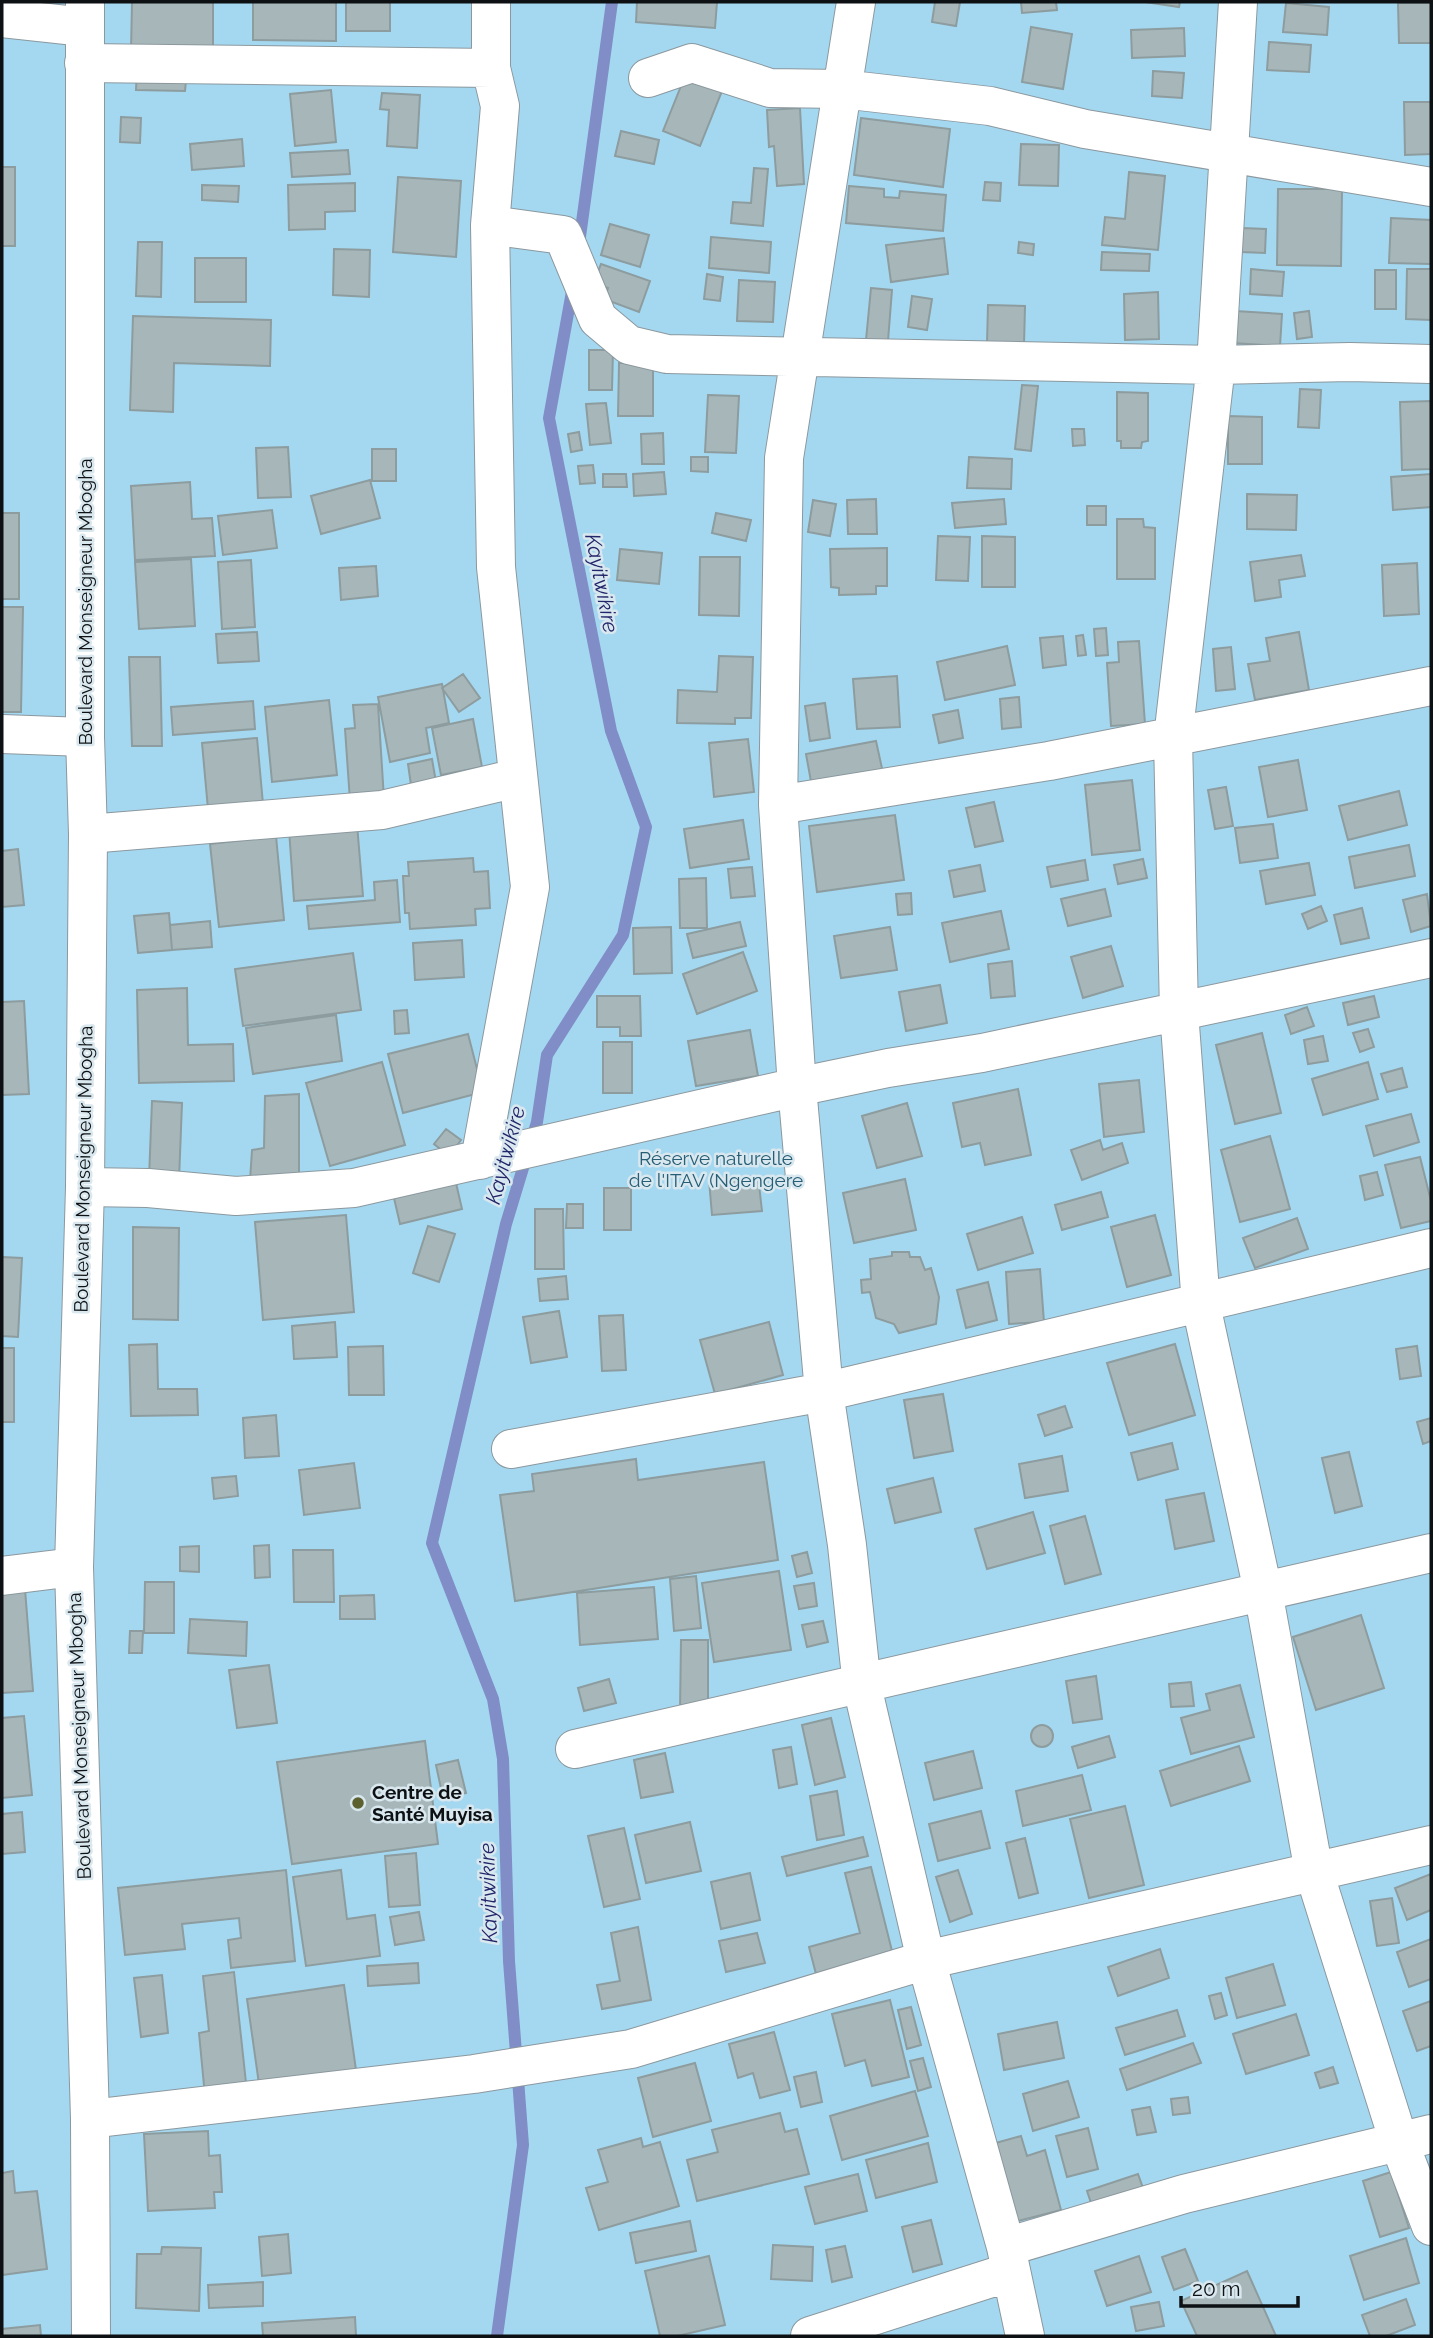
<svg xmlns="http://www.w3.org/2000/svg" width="1433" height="2338" font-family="Raleway,sans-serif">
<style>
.green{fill:#a4d8f1}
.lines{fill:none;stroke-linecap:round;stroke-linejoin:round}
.stream{stroke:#818dc6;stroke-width:12}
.building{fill:#a7b7b9;stroke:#8d9c9e;stroke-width:2}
.minor-casing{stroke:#8b989e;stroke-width:40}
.tertiary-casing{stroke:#8b989e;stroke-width:40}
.minor{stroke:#fff;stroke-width:38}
.tertiary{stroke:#fff;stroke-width:38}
.poi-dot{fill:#5d612f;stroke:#d9e7ee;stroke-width:2.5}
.labels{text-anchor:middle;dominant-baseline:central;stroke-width:5;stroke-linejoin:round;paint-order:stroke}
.street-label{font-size:19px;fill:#0d1114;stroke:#d9e7ee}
.park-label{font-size:19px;fill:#255e75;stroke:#d9e7ee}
.poi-label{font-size:19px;font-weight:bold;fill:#0d1114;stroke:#d9e7ee;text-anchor:start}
.water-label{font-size:21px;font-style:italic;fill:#212569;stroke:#d9e7ee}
</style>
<rect width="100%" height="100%" fill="#d9e7ee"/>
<path class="green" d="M2,2H1431V2336H2Z"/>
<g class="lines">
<path class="stream" d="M579,244L612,2
M497,2336L523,2145L509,1961L503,1759L493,1699L432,1543L506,1224L537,1122L547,1055L623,935L646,827L611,731L549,418L573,286"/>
</g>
<path class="building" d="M132,2H213V51H131Z
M253,2H336V41L253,40Z
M346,2H390V31H346Z
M637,2H717L715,28L636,22Z
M935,2H960L956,26L932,22Z
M1021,2H1056L1057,10L1022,13Z
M1145,2H1180L1179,7Z
M1286,3L1329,7L1327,35L1283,32Z
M1398,3H1431V43H1399Z
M1031,27L1072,34L1063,89L1022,82Z
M1184,28L1185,56L1132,58L1131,30Z
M1269,42L1311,45L1309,72L1267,70Z
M137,69L187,70L185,91L136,90Z
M1153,71L1184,73L1182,98L1152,96Z
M685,76L722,91L700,146L663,131Z
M331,90L336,142L295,146L290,94Z
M382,93L420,95L417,148L387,146L389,110L380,109Z
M1404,102H1431V154L1405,155Z
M800,108L804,184L777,186L774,146L769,147L767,110Z
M121,117L141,118L140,143L120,142Z
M861,118L950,129L943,187L854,175Z
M621,131L659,140L654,164L615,156Z
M242,139L244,166L192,170L190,144Z
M1021,144L1059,145L1058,186L1019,185Z
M348,150L350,174L292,177L290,153Z
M2,167H15V246H2Z
M754,168L768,169L763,226L731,223L733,202L751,203Z
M1129,172L1165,176L1158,250L1102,245L1105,217L1125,219Z
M398,177L461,181L456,257L393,252Z
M985,182L1001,183L1000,201L983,200Z
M355,183V211L325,212V229L289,230L288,185Z
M202,185L239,186L238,202L202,200Z
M849,186L884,189V197L899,198L900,191L946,195L943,231L846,223Z
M1278,189H1342L1341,266L1277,265Z
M1391,218L1431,220V264L1389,263Z
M610,224L649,235L640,267L601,255Z
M1242,228L1266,229L1265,253L1241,252Z
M711,237L771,242L769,273L709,268Z
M944,238L948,274L891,282L886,245Z
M138,242H162L161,297L136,296Z
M1019,242L1034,244L1033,255L1018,253Z
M334,249L370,250L369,297L333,295Z
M1102,252L1150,254L1149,271L1101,270Z
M195,258H246V302H195Z
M601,264L650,281L639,312L604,299L608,288L594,282Z
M1251,269L1284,272L1282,296L1250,294Z
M1407,269H1431V320L1406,319Z
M1375,270H1396V309H1375Z
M707,274L723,277L720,301L704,299Z
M739,280L775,282L773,322L737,321Z
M871,288L892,290L888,341L866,340Z
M1158,292L1159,339L1125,340L1124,294Z
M912,296L932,299L927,330L908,327Z
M988,305L1025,306L1024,345L987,344Z
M1235,311L1282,314L1280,346L1233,343Z
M1309,311L1312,337L1297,339L1294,313Z
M133,316L271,320L270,366L174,363L173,412L130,410Z
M589,350H613L612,390H589Z
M619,363H653V416H618Z
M1022,385L1038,386L1031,451L1015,449Z
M1300,389L1321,390L1319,428L1298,427Z
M1117,392L1148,393V441L1142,442L1141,448H1121V441H1117Z
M708,395L739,396L736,453L705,452Z
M1431,401V469L1402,470L1400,402Z
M606,403L611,443L590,445L586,404Z
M1228,416L1262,417V464H1228Z
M1072,429H1084L1085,445L1073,446Z
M579,432L582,450L571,452L568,434Z
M663,433L664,464H642L641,434Z
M288,447L291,497L258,498L256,448Z
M372,449H396V481H372Z
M691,457H708V472L691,471Z
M969,457L1012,459L1011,489L967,488Z
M593,465L595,483L580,484L578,466Z
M664,472L666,494L634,496L633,474Z
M603,474H626L627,487H603Z
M1431,474V507L1393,510L1391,477Z
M370,480L380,518L321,534L311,496Z
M190,482L192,519L212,518L215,556L135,560L131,486Z
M1247,494L1297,495L1296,530L1247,529Z
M876,499L877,534H848L847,500Z
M1004,499L1006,524L955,528L952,503Z
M813,500L836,504L830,536L808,532Z
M1087,506H1106V525H1087Z
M272,510L277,548L223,555L218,516Z
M2,513H19V599H2Z
M716,513L751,520L746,541L712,533Z
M1117,519H1143L1144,527L1155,528V579H1117Z
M938,536L970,537L968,581L936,580Z
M982,536L1015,537V587H982Z
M887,548V586H876V594L839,595V588L831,587L830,549Z
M620,549L662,553L659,584L617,580Z
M1301,555L1305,576L1279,580L1281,597L1255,601L1250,562Z
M700,557H740L739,616L699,615Z
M191,559L195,626L139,629L135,562Z
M251,560L255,627L222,629L218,562Z
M1417,563L1419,614L1384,616L1382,565Z
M376,566L378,596L341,600L339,568Z
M2,607H23L21,712H2Z
M1106,628L1108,655L1096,656L1094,629Z
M257,632L259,661L218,663L216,634Z
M1299,632L1309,690L1255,700L1248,664L1270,661L1266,638Z
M1083,635L1086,655L1078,656L1076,636Z
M1063,636L1066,665L1043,668L1040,638Z
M1139,641L1145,724L1111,726L1107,663L1119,662L1118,642Z
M1007,646L1015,685L945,700L937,662Z
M1231,647L1235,689L1216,691L1213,649Z
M719,656L753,657L751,718H735V724L677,723L678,690L717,692Z
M129,657H160L162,746H132Z
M463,674L480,698L459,712L442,688Z
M897,676L900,727L857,729L853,679Z
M442,684L449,723L426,728L430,753L390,762L378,697Z
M1019,697L1021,727L1002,729L1000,699Z
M329,700L337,775L272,782L265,707Z
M253,701L255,729L173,735L171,707Z
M825,703L830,738L810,741L805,706Z
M378,704L384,799L350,801L345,729L355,728L353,705Z
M958,710L963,738L939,743L933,715Z
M473,719L482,767L441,775L432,728Z
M257,738L263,804L208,809L202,743Z
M748,739L754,792L714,797L709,743Z
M876,741L883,773L812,787L806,754Z
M432,759L437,788L412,792L408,764Z
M1298,760L1307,810L1268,817L1259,767Z
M1132,780L1140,850L1092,855L1085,785Z
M1226,787L1233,826L1215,829L1208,790Z
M1399,791L1407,825L1348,840L1339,806Z
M994,802L1003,841L975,847L966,808Z
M895,815L904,880L817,892L809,826Z
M743,820L749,859L690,868L684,829Z
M357,824L363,896L294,901L289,829Z
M1273,824L1278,858L1240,863L1235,828Z
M276,836L284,920L219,927L210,844Z
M1409,845L1415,876L1355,888L1349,857Z
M18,849L24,905L2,907V851Z
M473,858L474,872L488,871L490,908L475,909L476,925L410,929L409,913H405L403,876H409L408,862Z
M1143,859L1147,878L1118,884L1114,865Z
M1085,860L1088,880L1051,887L1047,867Z
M1309,863L1315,895L1266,904L1260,871Z
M980,865L985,891L954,897L949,871Z
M752,867L755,896L731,898L728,869Z
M706,878L707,928H680L679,879Z
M397,880L400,922L309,929L307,906L375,900L374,882Z
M1105,889L1111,916L1068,926L1061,899Z
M911,893L912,914L898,915L896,894Z
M1427,894L1431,926L1411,932L1403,900Z
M1321,906L1327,921L1308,929L1302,914Z
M1362,908L1369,938L1341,944L1334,915Z
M1001,911L1009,949L950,962L942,923Z
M169,913L172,950L138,953L134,916Z
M210,921L212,947L172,950L170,925Z
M740,922L746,946L693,958L687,934Z
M671,927L672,973L634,974L633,928Z
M890,927L897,970L841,978L834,936Z
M462,940L464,977L415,980L413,943Z
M1111,946L1123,986L1083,998L1071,957Z
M743,952L757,991L697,1014L683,974Z
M353,953L361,1010L243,1026L235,969Z
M1012,961L1015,996L991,998L988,964Z
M940,985L947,1023L906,1031L899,992Z
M187,988L188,1045L233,1044L234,1081L139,1083L137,990Z
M597,996H640L641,1036H620V1027H597Z
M1374,996L1379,1017L1348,1025L1343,1003Z
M24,1001L29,1094L2,1095V1002Z
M1307,1007L1314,1026L1291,1034L1285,1015Z
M407,1010L409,1033L395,1034L394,1011Z
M336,1015L342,1061L253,1074L246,1028Z
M1368,1029L1374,1047L1360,1052L1353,1033Z
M750,1030L758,1076L696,1086L688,1041Z
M1262,1033L1281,1113L1235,1124L1216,1045Z
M468,1034L483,1092L403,1113L388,1054Z
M1323,1036L1328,1061L1308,1064L1304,1040Z
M603,1042H632V1093H603Z
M382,1062L405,1145L330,1166L306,1083Z
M1368,1062L1378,1099L1323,1115L1312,1079Z
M1402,1068L1407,1087L1387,1092L1381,1074Z
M1139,1080L1144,1132L1104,1137L1099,1084Z
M1018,1089L1031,1155L985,1165L980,1143L962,1147L953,1103Z
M299,1094V1180L250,1181L252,1150L264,1148L265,1096Z
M152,1101L182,1103L179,1180L149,1178Z
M907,1103L922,1156L877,1168L862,1116Z
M1411,1114L1419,1142L1374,1156L1366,1126Z
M446,1129L461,1140L449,1156L434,1144Z
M1270,1136L1290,1209L1240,1222L1221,1150Z
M1100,1140L1103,1150L1122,1143L1128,1163L1082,1180L1071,1150Z
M1420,1157L1431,1201V1221L1401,1228L1385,1165Z
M1377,1172L1383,1195L1365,1200L1360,1176Z
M758,1176L762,1211L712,1215L709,1180Z
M905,1179L916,1230L854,1243L843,1193Z
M456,1183L462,1209L400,1224L394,1198Z
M604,1188H631V1230H604Z
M1101,1192L1108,1217L1062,1230L1055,1205Z
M567,1204H583V1228H566Z
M535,1209H563L564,1269H535Z
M346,1215L354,1312L263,1320L255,1222Z
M1155,1215L1171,1275L1127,1287L1111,1227Z
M1022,1217L1033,1253L978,1270L967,1234Z
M1297,1218L1308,1249L1255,1268L1243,1238Z
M428,1226L455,1234L439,1282L413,1273Z
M133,1227L179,1228L178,1320L133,1319Z
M892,1252H909L910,1257H920L925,1270L931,1268L939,1297L936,1324L899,1333L894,1324L876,1318L870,1292L862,1293L861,1280L871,1279L870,1259L892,1256Z
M2,1257L22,1258L18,1337L2,1336Z
M1040,1269L1044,1322L1009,1324L1006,1272Z
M566,1276L568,1299L540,1301L538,1279Z
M988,1282L997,1320L966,1328L957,1290Z
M559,1311L567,1357L531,1363L523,1317Z
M623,1315L626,1370L602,1371L599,1316Z
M335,1322L337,1357L294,1359L292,1326Z
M769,1322L783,1375L715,1394L700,1340Z
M157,1344L158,1389H197L198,1415L131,1416L129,1345Z
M1175,1344L1195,1415L1129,1435L1107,1363Z
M383,1346L384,1395H349L348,1347Z
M1417,1346L1421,1376L1400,1379L1396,1349Z
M2,1348H14V1422H2Z
M943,1394L953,1451L914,1458L904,1400Z
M1065,1406L1072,1427L1045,1436L1038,1415Z
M276,1415L279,1456L245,1458L243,1418Z
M1431,1418V1441L1423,1444L1417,1422Z
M1172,1443L1178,1469L1138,1480L1131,1453Z
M1349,1452L1362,1506L1335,1513L1322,1458Z
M1062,1456L1068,1491L1025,1498L1019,1464Z
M636,1459L638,1480L764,1462L778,1560L515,1601L500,1495L534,1491L532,1474Z
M354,1463L360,1508L304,1515L299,1470Z
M236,1476L238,1496L214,1499L212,1478Z
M933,1478L941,1512L895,1523L887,1489Z
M1204,1493L1214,1541L1175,1549L1166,1500Z
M1033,1512L1045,1553L987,1569L975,1529Z
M1085,1516L1101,1574L1065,1584L1050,1526Z
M269,1545L270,1577L255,1578L254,1546Z
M199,1546V1572L180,1571V1547Z
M293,1550H333L334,1602H294Z
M807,1552L812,1573L797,1577L792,1556Z
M779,1571L791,1650L714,1662L702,1583Z
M696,1576L701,1628L674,1631L670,1579Z
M145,1582H174V1633H144Z
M814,1583L817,1606L799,1609L794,1586Z
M654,1587L658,1639L580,1645L577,1593Z
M25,1589L33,1691L2,1693V1591Z
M374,1595L375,1619H340V1596Z
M1361,1615L1384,1688L1316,1710L1293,1637Z
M190,1619L247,1622L246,1656L188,1653Z
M823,1621L828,1642L807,1647L802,1625Z
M130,1631H143L142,1653H129Z
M681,1640H708V1711H680Z
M269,1665L277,1723L237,1728L229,1670Z
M1096,1676L1102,1719L1073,1723L1066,1681Z
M609,1679L616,1703L584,1711L578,1688Z
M1191,1682L1194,1706L1171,1707L1169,1684Z
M1240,1685L1254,1737L1191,1754L1181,1718L1210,1710L1206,1694Z
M24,1716L32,1795L2,1798V1718Z
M831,1718L845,1777L815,1785L802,1725Z
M1031 1736a11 11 0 1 1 22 0a11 11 0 1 1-22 0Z
M1109,1736L1115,1757L1078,1768L1072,1747Z
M425,1741L438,1844L292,1864L277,1762Z
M1239,1746L1250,1781L1171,1806L1160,1771Z
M791,1747L797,1784L779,1788L773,1750Z
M973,1751L982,1788L934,1800L925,1763Z
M665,1753L673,1792L641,1798L634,1760Z
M458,1760L466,1793L443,1798L436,1765Z
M1082,1775L1091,1810L1023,1826L1016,1791Z
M837,1791L844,1835L817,1840L810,1796Z
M1125,1806L1144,1885L1089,1898L1070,1819Z
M981,1811L990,1848L938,1861L929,1824Z
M22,1812L25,1852L2,1854V1814Z
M690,1822L701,1871L646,1883L635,1835Z
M624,1828L640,1899L604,1907L588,1836Z
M863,1837L868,1856L787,1876L782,1857Z
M1025,1838L1038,1893L1019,1898L1006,1843Z
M416,1853L420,1905L389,1907L385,1856Z
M871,1867L893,1955L816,1974L809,1947L860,1933L845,1873Z
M286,1870L295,1961L231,1968L228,1940L241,1938L239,1918L182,1924L185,1949L125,1955L118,1888Z
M341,1870L347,1919L375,1915L380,1956L306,1966L293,1877Z
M958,1870L972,1914L950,1922L936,1877Z
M750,1873L760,1920L721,1929L711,1882Z
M1431,1874V1910L1407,1920L1395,1888Z
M1392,1898L1399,1943L1377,1946L1370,1901Z
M419,1912L424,1940L395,1945L390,1917Z
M638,1927L651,2000L602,2009L597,1985L620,1981L611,1933Z
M757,1933L765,1963L726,1972L719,1941Z
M1431,1939V1979L1409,1987L1397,1952Z
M1160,1949L1169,1978L1118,1996L1108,1967Z
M418,1963L419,1983L368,1986L367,1966Z
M1273,1964L1285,2005L1237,2018L1226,1978Z
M234,1972L247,2092L205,2096L199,2033L209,2031L203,1976Z
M162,1975L168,2033L141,2037L134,1978Z
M344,1985L356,2070L259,2084L247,1999Z
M1221,1993L1227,2015L1215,2019L1209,1996Z
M890,2000L909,2077L872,2086L865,2060L845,2066L832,2014Z
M1431,2001V2046L1417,2051L1403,2011Z
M911,2007L921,2045L907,2049L898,2010Z
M1177,2010L1185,2036L1125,2055L1116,2028Z
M1296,2014L1309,2055L1246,2074L1233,2034Z
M1057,2022L1064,2058L1004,2070L998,2034Z
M774,2032L790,2090L760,2098L753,2073L738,2078L729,2044Z
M1193,2043L1201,2063L1127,2090L1120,2069Z
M923,2058L931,2087L918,2091L910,2061Z
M695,2063L711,2121L653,2137L638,2078Z
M1333,2067L1338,2083L1320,2088L1315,2073Z
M816,2072L822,2102L801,2107L794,2077Z
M1068,2081L1079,2117L1033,2131L1023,2094Z
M915,2091L928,2136L842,2160L830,2116Z
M1188,2097L1190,2113L1173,2115L1171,2099Z
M1150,2107L1156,2132L1137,2135L1132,2110Z
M780,2113L785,2132L797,2129L809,2174L697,2201L687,2160L718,2152L712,2130Z
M1088,2128L1098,2169L1067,2177L1056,2136Z
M208,2131L209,2156L220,2155L222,2192H214L215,2208L148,2211L144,2134Z
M1021,2136L1027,2156L1045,2150L1061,2210L1014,2222L992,2144Z
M641,2138L643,2147L660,2142L679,2206L599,2230L586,2188L608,2182L598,2150Z
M928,2143L937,2182L876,2198L866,2160Z
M13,2171L15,2193L37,2191L47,2269L2,2275V2173Z
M1391,2172L1409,2228L1380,2237L1363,2181Z
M858,2174L867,2211L815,2224L805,2187Z
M1138,2174L1143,2188L1092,2206L1087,2191Z
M931,2220L942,2264L913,2272L902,2227Z
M690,2221L696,2251L636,2263L630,2233Z
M288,2234L291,2273L262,2276L259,2237Z
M1406,2238L1419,2283L1364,2300L1350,2256Z
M773,2245L813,2247L812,2281L771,2279Z
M845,2246L852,2277L832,2282L826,2250Z
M162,2247L201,2248L199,2311L136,2308L137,2254H161Z
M1185,2249L1198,2281L1174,2290L1162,2257Z
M709,2256L725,2325L677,2336H660L645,2271Z
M1139,2256L1151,2292L1107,2306L1095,2271Z
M1247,2271L1276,2336H1197L1181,2301Z
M263,2282V2306L209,2308L208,2285Z
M1406,2299L1415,2325L1386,2336H1370L1362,2315Z
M1159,2302L1164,2326L1136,2331L1131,2307Z
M355,2317L356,2336H263L262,2323Z
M40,2325L41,2336H2V2329Z"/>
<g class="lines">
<defs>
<path id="minor" d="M856,2L784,458L778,805L797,1087L824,1392L847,1545L862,1686L926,1960L1006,2247L1025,2336
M1238,2L1216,365L1173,738L1179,1012L1201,1305L1263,1591L1314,1872L1399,2142L1431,2226
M2,18L85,27
M84,63L491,68L500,106L490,225L563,235L598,319L629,345L667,354L1216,365L1350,362L1431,364
M491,68V2
M648,78L692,63L770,88L842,89L990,106L1085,129L1431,187
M2,734L85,737
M778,805L1049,761L1431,686
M88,834L382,810L517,778
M480,1160L530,887L496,567L490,225
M85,1187L148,1188L236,1196L354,1188L797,1087L888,1068L982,1053L1431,958
M511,1449L824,1392L1431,1248
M2,1576L74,1567
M575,1749L1431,1553
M90,2119L474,2074L631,2049L926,1960L1431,1845
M1006,2247L1184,2194L1431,2134
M810,2336L1010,2272"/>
<path id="tertiary" d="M85,2V737L88,834L85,1187L74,1567L90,2119L91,2336"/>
</defs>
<use href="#minor" class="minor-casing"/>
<use href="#tertiary" class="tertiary-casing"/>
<use href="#minor" class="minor"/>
<use href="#tertiary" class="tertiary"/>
</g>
<circle class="poi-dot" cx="358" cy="1803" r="7"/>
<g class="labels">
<g class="street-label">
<text transform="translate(85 602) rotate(-90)">Boulevard Monseigneur Mbogha</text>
<text transform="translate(83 1169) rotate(-89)">Boulevard Monseigneur Mbogha</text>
<text transform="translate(79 1736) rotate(-92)">Boulevard Monseigneur Mbogha</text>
</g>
<g class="park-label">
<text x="716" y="1158">Réserve naturelle<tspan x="716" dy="22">de l'ITAV (Ngengere</tspan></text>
</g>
<g class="poi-label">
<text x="372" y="1792">Centre de<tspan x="372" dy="22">Santé Muyisa</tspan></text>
</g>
<g class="water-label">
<text transform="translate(602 583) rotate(79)">Kayitwikire</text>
<text transform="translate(505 1155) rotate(-75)">Kayitwikire</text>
<text transform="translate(488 1893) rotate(-92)">Kayitwikire</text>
</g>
</g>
<rect width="1433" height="2338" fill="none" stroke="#0d1114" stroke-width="7"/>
<path d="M1181 2296v10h117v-10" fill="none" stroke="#0d1114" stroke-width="3.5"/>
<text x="1192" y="2296" font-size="21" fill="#0d1114" stroke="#d9e7ee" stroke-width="5" paint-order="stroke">20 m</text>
</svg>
